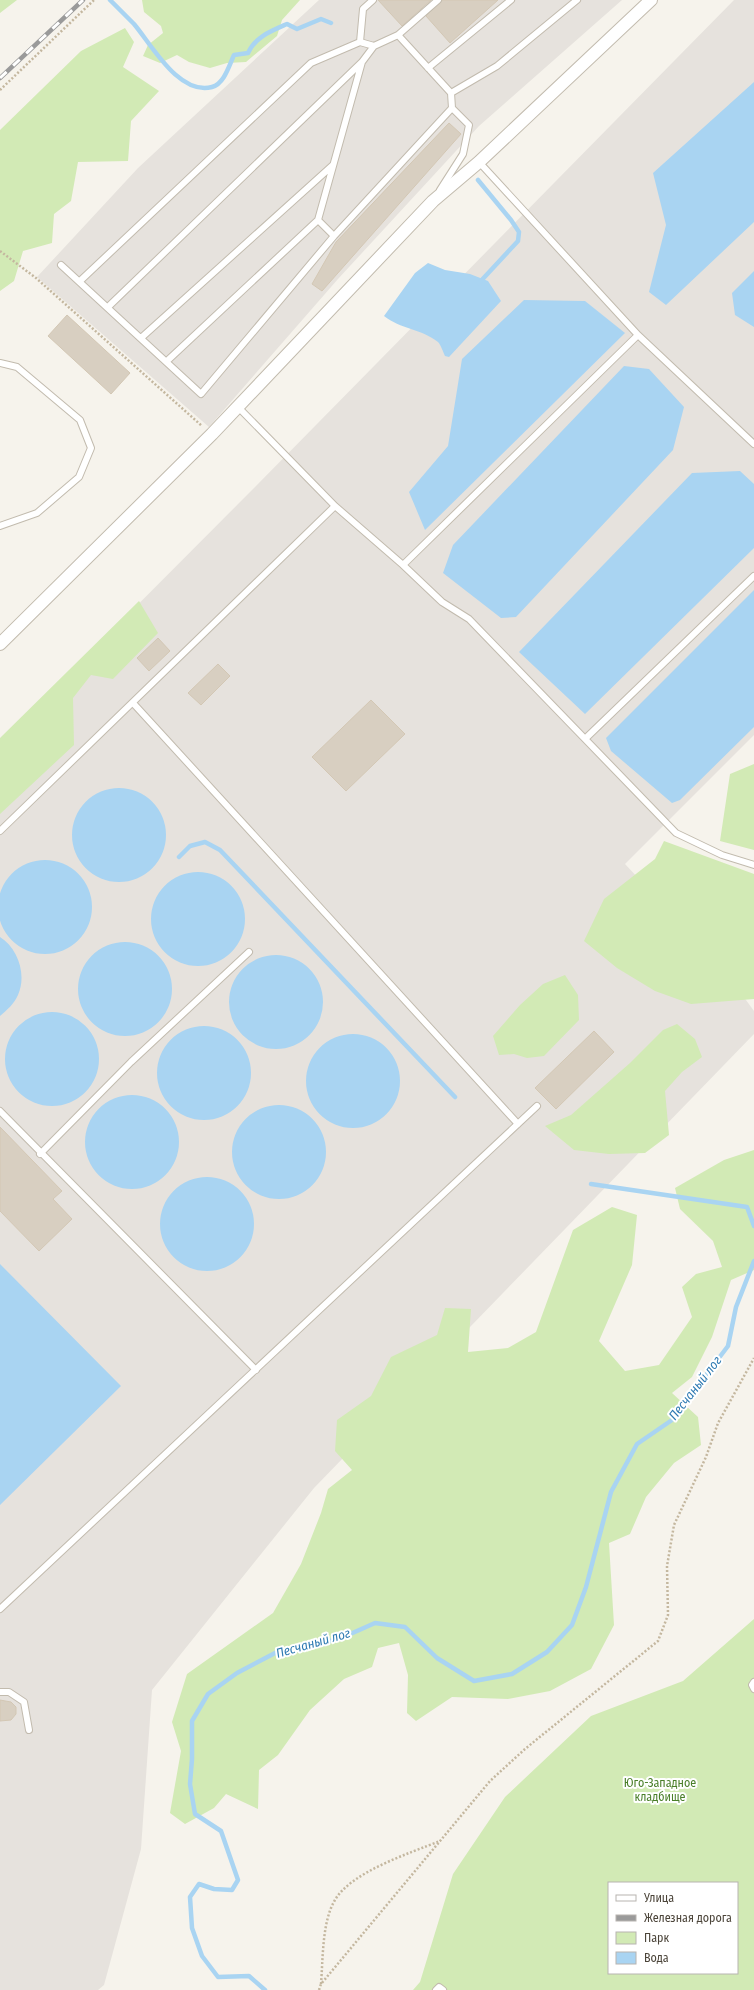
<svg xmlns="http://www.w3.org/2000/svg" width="754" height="1990" font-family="'Fira Sans Condensed',sans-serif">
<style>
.industrial{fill:#e6e2dd}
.green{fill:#d2eab5;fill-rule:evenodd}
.water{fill:#a9d4f2}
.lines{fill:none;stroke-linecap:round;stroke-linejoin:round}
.stream{stroke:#a9d4f2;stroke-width:4.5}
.building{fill:#d8cfc1;stroke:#d3c7b4}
.lane-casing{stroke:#c2bbae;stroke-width:8}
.street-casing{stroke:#c2bbae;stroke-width:14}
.path{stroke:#c4b79f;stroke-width:2.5;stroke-dasharray:2 2;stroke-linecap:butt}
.lane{stroke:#fff;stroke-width:6}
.street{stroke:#fff;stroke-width:12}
.rail-casing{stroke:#9a9a9a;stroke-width:4.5}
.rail{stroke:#fff;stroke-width:3;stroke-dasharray:9;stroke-linecap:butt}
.labels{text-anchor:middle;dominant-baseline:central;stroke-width:4;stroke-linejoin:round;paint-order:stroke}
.park-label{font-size:12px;fill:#4a7f2a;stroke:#fff}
.water-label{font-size:13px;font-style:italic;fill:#2e7ab2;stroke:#fff}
</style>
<rect width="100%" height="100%" fill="#f6f3ec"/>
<path class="industrial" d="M319,0H622L479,126L338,279L209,427L37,277L138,168Z
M734,0H754V735L625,864L724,970L754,1011V1034L314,1488L152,1690L141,1849L104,1985L98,1990H0V743L256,486Z"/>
<path class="green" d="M0,0H17L0,13Z
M142,0H300L282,20L277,36L246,62L227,63L210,68L189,62L177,55L160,63L143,56L148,45L163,33L161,26L144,12Z
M125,28L134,42L123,67L159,91L131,121L128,161L78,162L71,201L54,214L52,243L23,251L14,281L0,291V130L81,51Z
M139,601L158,633L113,679L91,675L73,698L74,745L0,814V738Z
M754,764V850L720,841L730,774Z
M664,841L754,874V999L691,1004L655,991L617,968L584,941L604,899L655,859Z
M565,975L578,995L579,1020L544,1056L527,1058L514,1054L499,1055L493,1036L520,1005L543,984Z
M677,1024L695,1039L702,1057L682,1072L665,1091L669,1135L645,1153L609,1154L574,1150L545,1126L571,1115L630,1063L663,1030Z
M754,1150V1270L731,1280L712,1337L692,1377L672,1393L698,1417L701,1445L674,1463L646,1497L630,1534L609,1543L614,1625L591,1669L550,1691L508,1699L452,1697L416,1721L407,1713L408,1675L399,1643L378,1648L372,1667L344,1679L310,1710L278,1755L259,1770L258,1809L226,1794L214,1808L185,1824L170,1813L181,1751L172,1722L187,1674L273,1613L301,1564L321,1513L328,1489L352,1470L335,1451L337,1420L371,1396L391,1357L437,1335L445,1308L471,1309L468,1352L508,1348L536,1332L573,1230L612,1207L637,1215L632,1265L599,1341L625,1371L659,1365L692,1317L682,1287L696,1274L722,1267L713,1241L680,1209L675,1188L724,1160Z
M754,1619V1990H413L420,1982L453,1874L505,1797L591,1716L683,1681ZM609,1883H737V1973H609Z"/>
<path class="water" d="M754,82V222L666,305L649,292L666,225L653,173Z
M428,263L445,270L470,274L488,281L501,301L449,357L445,356C443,352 441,345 438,342C422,329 400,329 384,316L415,273Z
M754,271V327L735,315L732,293Z
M524,300L585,301L625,333L425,530L409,492L448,446L462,359Z
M624,366L649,369L684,407L673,450L516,617L501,618L443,573L453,545Z
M740,471L754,484V548L585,714L519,652L692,473Z
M754,590V727L680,800L672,803L611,751L606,738Z
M72 835a47 47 0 1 1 94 0a47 47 0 1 1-94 0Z
M-2 907a47 47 0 1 1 94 0a47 47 0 1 1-94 0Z
M151 919a47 47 0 1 1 94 0a47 47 0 1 1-94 0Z
M0,937C18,948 27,975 18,995C14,1004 7,1010 0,1016Z
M78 989a47 47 0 1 1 94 0a47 47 0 1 1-94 0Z
M229 1002a47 47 0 1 1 94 0a47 47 0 1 1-94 0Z
M5 1059a47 47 0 1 1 94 0a47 47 0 1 1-94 0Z
M157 1073a47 47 0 1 1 94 0a47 47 0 1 1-94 0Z
M306 1081a47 47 0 1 1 94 0a47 47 0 1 1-94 0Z
M85 1142a47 47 0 1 1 94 0a47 47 0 1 1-94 0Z
M232 1152a47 47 0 1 1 94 0a47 47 0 1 1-94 0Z
M160 1224a47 47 0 1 1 94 0a47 47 0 1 1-94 0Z
M0,1264L121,1386L0,1505Z"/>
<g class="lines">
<path class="stream" d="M110,0C118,8 126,16 134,24C151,44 179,96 212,87C224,84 229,66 234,55L248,53C255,37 271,31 287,24L297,29L321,19L331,23
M478,180L511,220L519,232L518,241L479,283
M179,857L190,846L205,842L220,850L455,1097
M591,1184L747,1207L754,1226
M265,1990L249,1976L218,1977L202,1956L192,1928L190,1897L199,1884L214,1889L232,1890L238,1880L221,1831L195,1814L190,1784L192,1759V1721L208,1694L237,1673L277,1652L339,1639L375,1623L405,1627L437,1658L474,1681L512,1674L547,1652L572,1625L586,1587L611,1492L637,1444L672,1420L728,1346L736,1307L754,1261"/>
</g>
<path class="building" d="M378,0H431L402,26Z
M442,0H498L450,43L426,16Z
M449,123L461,134L322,291L312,284L336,242Z
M67,315L130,373L111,394L48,336Z
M158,638L170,651L149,671L137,658Z
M218,664L230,676L201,705L188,693Z
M371,700L405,734L346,791L312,757Z
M594,1031L614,1052L556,1109L535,1088Z
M0,1127L62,1191L53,1199L72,1219L39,1251L0,1211Z
M0,1700L11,1702L16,1707V1714L11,1720L0,1721Z"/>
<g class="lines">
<defs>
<path id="lane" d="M373,0L363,9L360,42L374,46L398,35L451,93L452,108L469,125L463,154L440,190
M398,35L438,0
M428,68L511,0
M451,93L497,66L577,0
M479,162L638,335L754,444
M334,236L318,220L362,62L374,46
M61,265L201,394L334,236L452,108
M80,281L311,63L360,42
M108,307L362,62
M141,338L333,165
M167,361L318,220
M0,363L17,367L80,420L91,448L79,477L37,513L0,526
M238,407L335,506L403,565L442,602L469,619L676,833L722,855L754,865
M403,565L638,335
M133,703L518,1124
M586,738L754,576
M0,831L335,506
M0,1111L256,1370
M40,1154L131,1062L249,952
M0,1609L537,1106
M754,1682L752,1685L754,1689
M0,1692H9L24,1702L29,1730
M436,1990L439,1987L443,1990"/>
<path id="street" d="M0,644L212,434L433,201L479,162L651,0"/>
</defs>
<use href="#lane" class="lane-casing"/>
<use href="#street" class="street-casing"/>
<path class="path" d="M0,90L94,0
M0,251L36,278L202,426
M321,1984C323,1959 322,1921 335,1900C351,1872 410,1853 440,1841
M319,1990L321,1984L490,1781L525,1749L658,1641L668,1615L667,1566L674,1525L706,1457L718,1423L754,1358"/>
<use href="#lane" class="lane"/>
<use href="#street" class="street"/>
<defs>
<path id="rail" d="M0,78L83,0"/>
</defs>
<use href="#rail" class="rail-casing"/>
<use href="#rail" class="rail"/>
</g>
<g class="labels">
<g class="park-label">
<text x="660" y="1783">Юго-Западное<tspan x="660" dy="14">кладбище</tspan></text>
</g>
<g class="water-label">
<text transform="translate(695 1388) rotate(-52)">Песчаный лог</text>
<text transform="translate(313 1643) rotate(-16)">Песчаный лог</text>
</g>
</g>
<rect x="608" y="1882" width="130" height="92" fill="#ffffff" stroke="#b7b4b0"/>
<rect x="616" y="1895" width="20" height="6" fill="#ffffff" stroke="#b7b4b0"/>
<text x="644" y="1902" font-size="12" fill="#4b4439">Улица</text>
<rect x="616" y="1915" width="20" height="6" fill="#9a9a9a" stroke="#b7b4b0"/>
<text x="644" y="1922" font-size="12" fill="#4b4439">Железная дорога</text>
<rect x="616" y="1932" width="20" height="12" fill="#d2eab5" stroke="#b7b4b0"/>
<text x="644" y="1942" font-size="12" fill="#4b4439">Парк</text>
<rect x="616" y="1952" width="20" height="12" fill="#a9d4f2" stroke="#b7b4b0"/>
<text x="644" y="1962" font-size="12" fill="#4b4439">Вода</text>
</svg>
